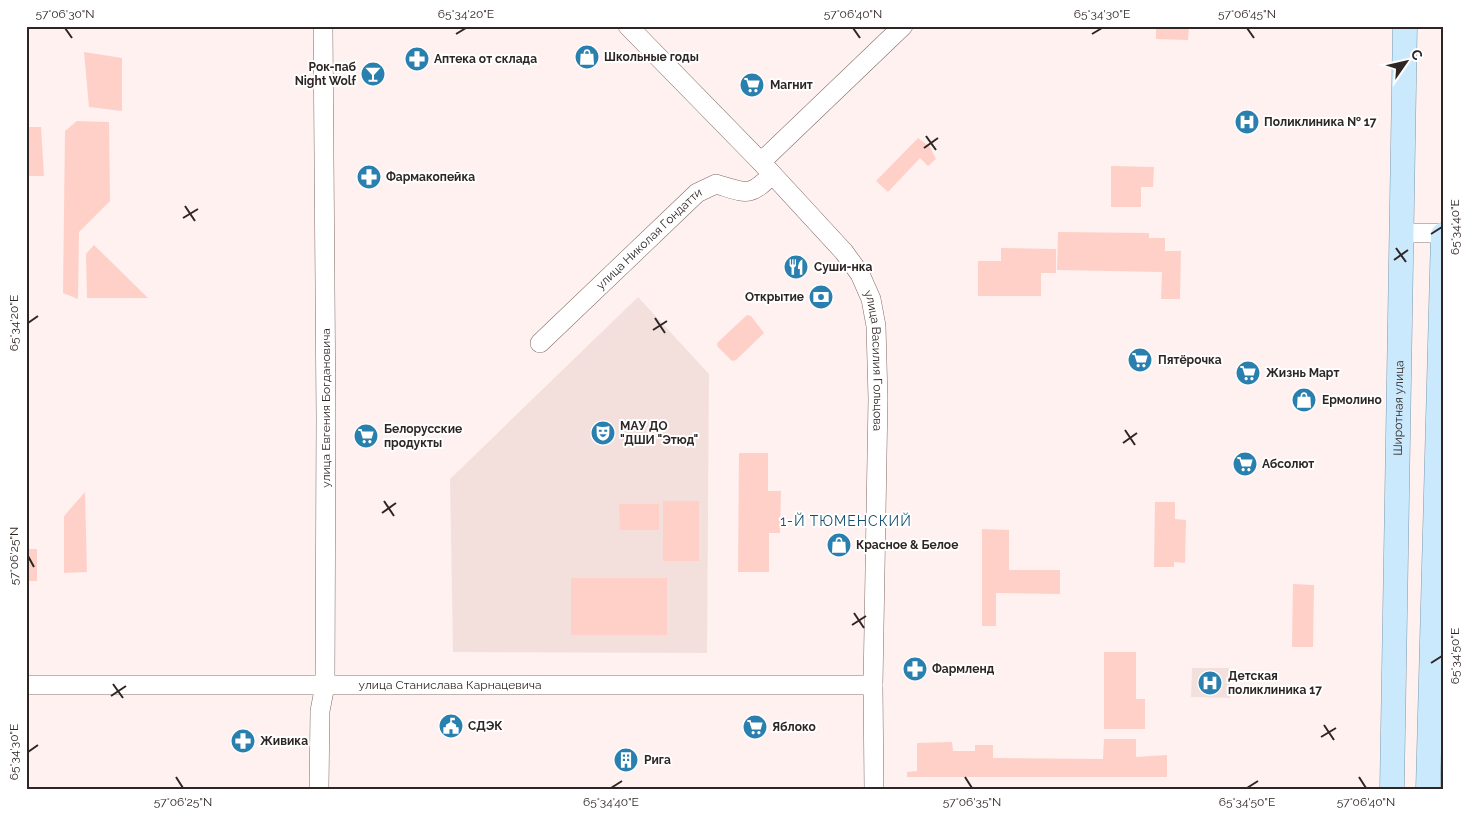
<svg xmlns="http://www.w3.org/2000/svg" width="1469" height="815" font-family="Raleway,sans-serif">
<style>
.built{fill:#f3e0dd}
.green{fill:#fed0c8}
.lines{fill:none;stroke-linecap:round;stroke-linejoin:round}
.minor-casing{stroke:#7f6b67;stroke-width:20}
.major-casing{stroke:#7c9bb0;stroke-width:25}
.minor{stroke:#fff;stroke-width:19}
.major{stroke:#cae9fd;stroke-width:24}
.ticks{fill:none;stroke:#2e2624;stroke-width:2}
.labels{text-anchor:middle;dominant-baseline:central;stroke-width:4;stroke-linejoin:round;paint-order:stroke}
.poi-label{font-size:12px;font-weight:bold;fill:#2e2624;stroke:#fff;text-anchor:start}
.street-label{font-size:12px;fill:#2e2624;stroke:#fff}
.neighbourhood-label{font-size:14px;letter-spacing:1px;fill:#145070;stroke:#fff}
.neatline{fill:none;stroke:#2e2624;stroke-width:2}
.ticks-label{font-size:12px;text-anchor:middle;fill:#2e2624}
</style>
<rect width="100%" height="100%" fill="#fff1ef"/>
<path class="built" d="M638,297L709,374L707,653L453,652L450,479Z
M1192,668H1229L1230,698L1191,697Z"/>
<path class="green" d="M1156,26H1189L1188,40L1156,39Z
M84,52L122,58V111L89,107Z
M77,121L109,122L110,201L79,232L78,299L63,293L65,131Z
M26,127H41L44,176H26Z
M918,138L930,147L936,159L928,166L920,158L888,192L876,181Z
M1111,166L1154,167L1153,187H1141V207H1111Z
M1058,232L1149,233V238H1165V251H1181L1180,299H1161L1162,272L1057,270Z
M94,245L148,298H87L86,254Z
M1001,248L1056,249V273H1041V296H978V261H1001Z
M747,315L751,316L764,333L736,360L732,361L718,347L717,343Z
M739,453H768V491H781L780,533H769V572H738Z
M85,492L87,572L64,573V516Z
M663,501H699V561H663Z
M1155,502H1175V519L1186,520L1185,563L1174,562V567H1154Z
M619,504H659V530H620Z
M982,529L1009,530V570H1060V594L996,593V626H982Z
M26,549H37V581H26Z
M571,578H667V635H571Z
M1293,584L1314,585L1313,647H1292Z
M1104,652H1136V699H1145V729H1104Z
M1104,739H1136V757L1167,755V777H907V772L917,771V743L952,742L953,751H975V745H993V758L1103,759Z"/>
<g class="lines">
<defs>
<g id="minor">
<path id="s1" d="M628,26L761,162L844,252L860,274L871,299L876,326L878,399L873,685L874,789"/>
<path d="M761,162L903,26"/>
<path d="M1401,233H1443"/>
<path id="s2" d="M540,343L697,193L716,184C747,193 748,198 772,175"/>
<path id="s3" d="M26,685H873"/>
<path d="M319,789L320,711L325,685L326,417L323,26"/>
</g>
<g id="major">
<path id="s4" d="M1392,789L1405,26"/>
<path d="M1428,789L1443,235"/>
</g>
</defs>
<use href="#minor" class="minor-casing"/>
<use href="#major" class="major-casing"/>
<use href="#minor" class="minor"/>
<use href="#major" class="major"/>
</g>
<path class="ticks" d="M65,28L72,38M853,28L860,38M1247,28L1254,38M456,34L466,28M1092,34L1102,28M926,136L936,150M924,148L938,138M185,206L195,221M183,218L198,209M1431,234L1442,227M1396,248L1406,262M1394,260L1408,250M655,318L665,333M28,323L38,316M653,330L667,321M1125,430L1135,445M1123,443L1137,433M384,501L394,516M382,513L396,503M28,556L34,567M854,613L864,628M852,625L866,616M1431,663L1442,656M113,684L123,698M111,696L126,686M1324,725L1334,740M1321,737L1336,728M28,752L38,745M176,777L183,788M965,777L972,788M1359,777L1366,788M611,788L622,781M1247,788L1258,781"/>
<defs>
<symbol id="shop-disc" viewBox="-11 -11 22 22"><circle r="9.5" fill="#297fae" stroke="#fff"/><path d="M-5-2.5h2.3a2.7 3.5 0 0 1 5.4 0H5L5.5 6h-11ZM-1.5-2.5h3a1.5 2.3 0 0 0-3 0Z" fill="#fff"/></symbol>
<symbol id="pharmacy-disc" viewBox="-11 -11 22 22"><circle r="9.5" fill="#297fae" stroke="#fff"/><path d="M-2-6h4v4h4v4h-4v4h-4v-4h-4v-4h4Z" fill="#fff"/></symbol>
<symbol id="bar-disc" viewBox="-11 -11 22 22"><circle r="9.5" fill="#297fae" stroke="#fff"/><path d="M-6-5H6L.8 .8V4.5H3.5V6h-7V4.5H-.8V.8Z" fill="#fff"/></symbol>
<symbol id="supermarket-disc" viewBox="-11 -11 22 22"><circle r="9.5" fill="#297fae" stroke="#fff"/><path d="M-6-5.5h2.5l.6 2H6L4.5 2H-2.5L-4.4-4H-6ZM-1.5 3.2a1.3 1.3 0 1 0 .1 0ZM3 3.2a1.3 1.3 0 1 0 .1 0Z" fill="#fff"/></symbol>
<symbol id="hospital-disc" viewBox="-11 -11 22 22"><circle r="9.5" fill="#297fae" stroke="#fff"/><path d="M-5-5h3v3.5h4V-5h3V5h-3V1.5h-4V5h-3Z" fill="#fff"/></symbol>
<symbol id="restaurant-disc" viewBox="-11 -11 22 22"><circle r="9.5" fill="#297fae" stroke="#fff"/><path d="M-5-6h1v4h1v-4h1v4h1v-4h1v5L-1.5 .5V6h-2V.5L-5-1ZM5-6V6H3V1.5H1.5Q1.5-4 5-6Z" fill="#fff"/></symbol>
<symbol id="bank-disc" viewBox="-11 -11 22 22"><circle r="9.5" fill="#297fae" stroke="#fff"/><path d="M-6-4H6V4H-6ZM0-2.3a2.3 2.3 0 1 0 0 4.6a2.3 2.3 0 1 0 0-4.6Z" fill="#fff"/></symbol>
<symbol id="theatre-disc" viewBox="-11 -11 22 22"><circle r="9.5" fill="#297fae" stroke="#fff"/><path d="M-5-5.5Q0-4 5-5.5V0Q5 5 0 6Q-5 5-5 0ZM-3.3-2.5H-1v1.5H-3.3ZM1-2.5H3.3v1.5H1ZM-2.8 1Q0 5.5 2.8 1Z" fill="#fff"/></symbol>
<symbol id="civic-disc" viewBox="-11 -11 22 22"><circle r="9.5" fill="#297fae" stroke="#fff"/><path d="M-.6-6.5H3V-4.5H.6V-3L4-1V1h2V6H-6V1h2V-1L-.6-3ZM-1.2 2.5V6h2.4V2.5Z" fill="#fff"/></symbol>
<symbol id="building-disc" viewBox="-11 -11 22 22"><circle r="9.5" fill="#297fae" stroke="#fff"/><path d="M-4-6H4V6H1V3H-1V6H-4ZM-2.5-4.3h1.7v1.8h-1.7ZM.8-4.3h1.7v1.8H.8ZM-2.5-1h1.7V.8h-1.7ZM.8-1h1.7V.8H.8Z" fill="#fff"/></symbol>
</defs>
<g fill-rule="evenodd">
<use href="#shop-disc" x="573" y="43" width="28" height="28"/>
<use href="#pharmacy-disc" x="403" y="45" width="28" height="28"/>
<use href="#bar-disc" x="359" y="60" width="28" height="28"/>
<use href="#supermarket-disc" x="738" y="71" width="28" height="28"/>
<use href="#hospital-disc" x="1233" y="108" width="28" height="28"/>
<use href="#pharmacy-disc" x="355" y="163" width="28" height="28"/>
<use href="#restaurant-disc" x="782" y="253" width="28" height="28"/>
<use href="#bank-disc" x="807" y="283" width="28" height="28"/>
<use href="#supermarket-disc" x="1126" y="346" width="28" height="28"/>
<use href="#supermarket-disc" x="1234" y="359" width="28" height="28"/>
<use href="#shop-disc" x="1290" y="386" width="28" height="28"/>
<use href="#theatre-disc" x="589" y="419" width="28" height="28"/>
<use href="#supermarket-disc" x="352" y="422" width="28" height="28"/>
<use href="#supermarket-disc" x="1231" y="450" width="28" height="28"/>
<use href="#shop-disc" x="825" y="531" width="28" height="28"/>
<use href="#pharmacy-disc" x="901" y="655" width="28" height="28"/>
<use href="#hospital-disc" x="1196" y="669" width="28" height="28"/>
<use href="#civic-disc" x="437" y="712" width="28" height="28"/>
<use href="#supermarket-disc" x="741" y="713" width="28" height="28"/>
<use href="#pharmacy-disc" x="229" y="727" width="28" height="28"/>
<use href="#building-disc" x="612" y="746" width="28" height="28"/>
</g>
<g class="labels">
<g class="poi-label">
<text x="604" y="57">Школьные годы</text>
<text x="434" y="59">Аптека от склада</text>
<text x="356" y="67" text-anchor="end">Рок-паб<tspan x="356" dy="14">Night Wolf</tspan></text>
<text x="770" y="85">Магнит</text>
<text x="1264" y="122">Поликлиника № 17</text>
<text x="386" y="177">Фармакопейка</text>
<text x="814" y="267">Суши-нка</text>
<text x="804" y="297" text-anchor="end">Открытие</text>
<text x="1158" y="360">Пятёрочка</text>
<text x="1266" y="373">Жизнь Март</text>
<text x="1322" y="400">Ермолино</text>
<text x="620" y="426">МАУ ДО<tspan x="620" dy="14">"ДШИ "Этюд"</tspan></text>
<text x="384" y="429">Белорусские<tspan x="384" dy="14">продукты</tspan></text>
<text x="1262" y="464">Абсолют</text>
<text x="856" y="545">Красное &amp; Белое</text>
<text x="932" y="669">Фармленд</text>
<text x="1228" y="676">Детская<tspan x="1228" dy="14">поликлиника 17</tspan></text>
<text x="468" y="726">СДЭК</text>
<text x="772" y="727">Яблоко</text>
<text x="260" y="741">Живика</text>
<text x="644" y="760">Рига</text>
</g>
<g class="street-label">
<text stroke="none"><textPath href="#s2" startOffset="151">улица Николая Гондатти</textPath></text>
<text stroke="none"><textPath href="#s1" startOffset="429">улица Василия Гольцова</textPath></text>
<text stroke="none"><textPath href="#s4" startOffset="381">Широтная улица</textPath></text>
<text transform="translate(326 408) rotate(-90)">улица Евгения Богдановича</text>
<text stroke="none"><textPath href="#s3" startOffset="424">улица Станислава Карнацевича</textPath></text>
</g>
<g class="neighbourhood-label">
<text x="846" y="521">1-Й ТЮМЕНСКИЙ</text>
</g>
</g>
<rect width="1469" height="815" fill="none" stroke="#ffffff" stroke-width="55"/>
<g transform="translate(1406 62) rotate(56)" stroke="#ffffff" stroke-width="4" paint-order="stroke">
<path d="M0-4L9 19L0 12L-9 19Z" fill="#2e2624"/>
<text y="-8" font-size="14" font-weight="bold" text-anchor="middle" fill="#2e2624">С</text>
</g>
<rect x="28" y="28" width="1414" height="760" class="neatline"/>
<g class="ticks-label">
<text x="65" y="18">57°06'30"N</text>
<text x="466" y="18">65°34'20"E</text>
<text x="853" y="18">57°06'40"N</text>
<text x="1102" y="18">65°34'30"E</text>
<text x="1247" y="18">57°06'45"N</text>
<text transform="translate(1455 227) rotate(-90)" y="4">65°34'40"E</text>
<text transform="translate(14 323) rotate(-90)" y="4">65°34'20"E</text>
<text transform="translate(14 556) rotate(-90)" y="4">57°06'25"N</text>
<text transform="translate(1455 656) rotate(-90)" y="4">65°34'50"E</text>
<text transform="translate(14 752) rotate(-90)" y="4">65°34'30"E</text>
<text x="183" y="806">57°06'25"N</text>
<text x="611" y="806">65°34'40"E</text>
<text x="972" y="806">57°06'35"N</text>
<text x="1247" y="806">65°34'50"E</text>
<text x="1366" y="806">57°06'40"N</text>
</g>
</svg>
